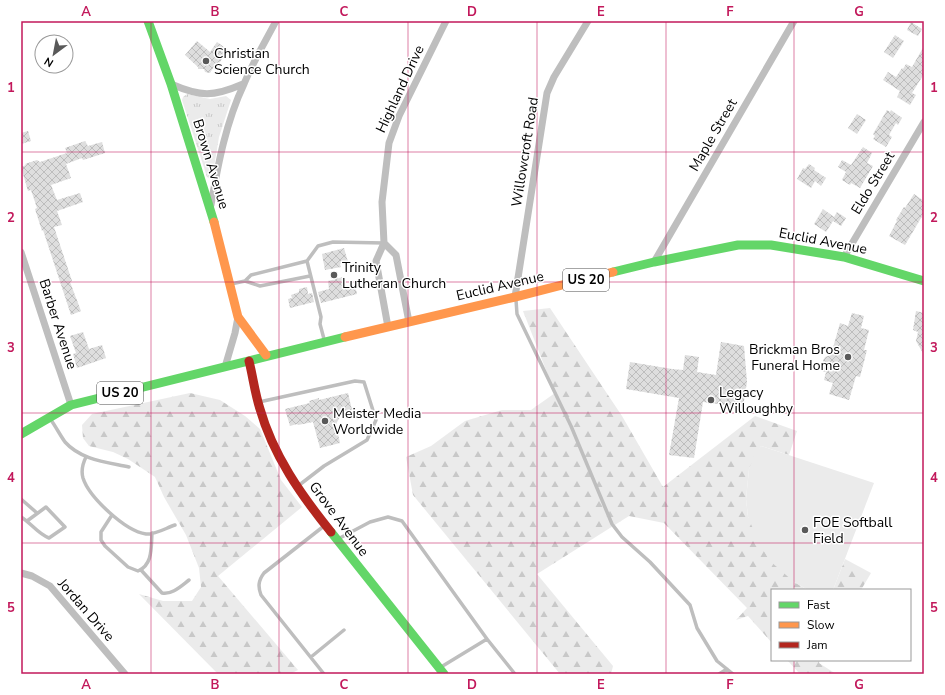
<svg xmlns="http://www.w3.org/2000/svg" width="945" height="695" font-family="'Nunito Sans',sans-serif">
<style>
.grass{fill:url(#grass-tufts)}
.forest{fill:url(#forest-firs)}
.pitch{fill:#ebebeb}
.building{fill:url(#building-cross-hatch)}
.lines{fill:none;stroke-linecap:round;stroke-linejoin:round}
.lane{stroke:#bebebe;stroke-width:3.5}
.street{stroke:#bebebe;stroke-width:7}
.fast{stroke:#63d668;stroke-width:9}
.slow{stroke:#ff974d;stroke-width:9}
.jam{stroke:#b3261e;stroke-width:9}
.grid{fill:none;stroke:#c2185b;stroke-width:1;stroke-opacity:0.55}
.poi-dot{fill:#595959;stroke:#fff;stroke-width:1.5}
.labels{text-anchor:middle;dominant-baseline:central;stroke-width:3;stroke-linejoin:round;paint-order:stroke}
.shield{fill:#fff;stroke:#4c4c4c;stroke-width:1}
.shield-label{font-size:13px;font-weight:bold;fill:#000}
.poi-label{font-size:14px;fill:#000;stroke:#fff;text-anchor:start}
.street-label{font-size:14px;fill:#000;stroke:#fff}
.neatline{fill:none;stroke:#c2185b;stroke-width:1.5}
.grid-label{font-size:13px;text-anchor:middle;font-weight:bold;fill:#c2185b}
</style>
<defs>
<pattern id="grass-tufts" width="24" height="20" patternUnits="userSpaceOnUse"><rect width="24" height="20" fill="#ebebeb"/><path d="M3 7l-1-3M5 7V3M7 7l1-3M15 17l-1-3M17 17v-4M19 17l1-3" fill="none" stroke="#c8c8c8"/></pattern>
<pattern id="forest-firs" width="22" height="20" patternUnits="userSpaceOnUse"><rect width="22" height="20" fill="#ebebeb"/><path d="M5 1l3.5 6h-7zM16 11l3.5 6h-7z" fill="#c8c8c8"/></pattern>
<pattern id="building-cross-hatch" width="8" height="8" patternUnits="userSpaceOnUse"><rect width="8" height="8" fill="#dedede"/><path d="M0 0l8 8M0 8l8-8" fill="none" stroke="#bdbdbd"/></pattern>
</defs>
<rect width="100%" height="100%" fill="#fff"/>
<path class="grass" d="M187,94L210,99L226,96L231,100L219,137L213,173L210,179L207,177L182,100L183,97Z"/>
<path class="forest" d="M550,308L622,416L663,487L755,416L797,431L789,455L761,446L749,469L746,499L748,517L794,582L808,590H772V643L748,616L736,620L747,608L664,523L629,516L537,574L613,666L611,674H560L413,495L406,457L431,446L465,421L502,410H531L555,393L523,311Z
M190,393L220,400L245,416L260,429L281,480L302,507L218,576L298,670L290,674H218L139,594L163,601H192L201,587L199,568L186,535L164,497L155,477L128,459L113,452L89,446L83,438L82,425L92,414Z
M845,559L871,573L861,590H833Z
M787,660H820L819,663L836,674H800Z"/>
<path class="pitch" d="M761,446L874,483L833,590H808L794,582L770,561L759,543L748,517L746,499L749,469L754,456Z"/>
<path class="building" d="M911,22L922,29L918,36L907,30Z
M895,35L904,41L893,58L884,52Z
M197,41L210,52L217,42L228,50L218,65V67L213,68L210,73L205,72L204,69H198V67L185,55Z
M924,46V74L912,93L916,95L910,105L897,97L900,91L883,80L888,72L896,77L902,68L903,69L906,64L912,67Z
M887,110L890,112L891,110L902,118L898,125L896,123L889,135L892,137L886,147L873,139L875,136L873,134Z
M857,114L866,120L857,134L848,128Z
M28,131L31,141L21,144V133Z
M85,141L88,146L102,142L105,153L83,160L82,158L66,164L71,178L51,185L57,200L80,193L83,202L57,211L62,225L54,227L72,281L70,282L81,311L71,315L43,230L42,231L35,209L37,208L31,190L28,191L21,167L26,165L25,164L37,160L40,162L67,153L65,148Z
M863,147L872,153L867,163L873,166L860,188L851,183L850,185L842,180L846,172L838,167L842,160L851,165Z
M809,164L815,168L814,170L826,178L821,186L815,181L811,188L797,179L803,168L805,169Z
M914,194L924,201V213L905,245L889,236L897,221L896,220L904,207L905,208Z
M823,209L834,217L837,212L846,218L841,226L833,221L826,232L814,224Z
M344,248L348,262L340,264L341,267L325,270L322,254Z
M343,277L346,288L355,286L357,294L321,303L318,292L329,289L328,281Z
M307,287L308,294L312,293L314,302L290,308L288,299L292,298L291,295L299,292V289Z
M916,311L924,313V355L916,341L918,332L913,330Z
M852,313L864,316L861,328L869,330L864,350H867L860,377L856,376L849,400L829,394L833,383L824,380L826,372H823L825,365L823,361L825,357L831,355L840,323L848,326Z
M83,332L89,349L102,345L106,358L77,368L73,354L76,353L70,336Z
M721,342L744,346L747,382L743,407L703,402L694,458L669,455L679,398L626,389L630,362L672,369L683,370L685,355L699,357L697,372L716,375Z
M348,393L352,410L342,413L336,424L340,443L320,448L313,422L298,425L297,424L290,426L285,409L310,403L309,401L319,398V400Z"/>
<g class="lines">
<path class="lane" d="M307,261L318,246L333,242L384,243
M245,281L260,286L310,276
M231,284L245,281L251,275L307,261L321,317L320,324L324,339
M516,300L517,314L571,426L612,524L622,537L650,562L690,605L697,628L717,661L733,674
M259,402L355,381L364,382L376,420L367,440L324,466L298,486
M51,420C56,427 60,435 65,442C81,460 106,462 129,467
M86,457C83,463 81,471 83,478C89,497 125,531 146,534C155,535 166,528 175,525
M21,499L37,513
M112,515L101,532V540L105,546L128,567L138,571C153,565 151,547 152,533
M21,517C31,523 38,534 49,538L65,527L46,507L27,521
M338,539L370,522L388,517L402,521L487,639
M141,570L162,593C172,595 181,586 189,580
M311,657L344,630
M441,667L487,639L515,674
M324,674L261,595C258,587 258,581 264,573L324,526
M719,674L727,669"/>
<path class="street" d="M171,84C201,97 213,97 243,84
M211,205C218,164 226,122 244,84C253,62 265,42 276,21
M384,243L396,255L409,322
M21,252L71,405
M844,257L924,122
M654,262L794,21
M515,297L547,93L554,77L588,21
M388,327L376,261L384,243L382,202L389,143L399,116L446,21
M225,367L235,333L238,317
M21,573L32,576L50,586L125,674"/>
<path class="fast" d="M148,21L171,84L214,222
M613,272L654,262L738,245H771L844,257L924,281
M21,434L71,405L345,337
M331,532L444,674"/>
<path class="slow" d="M214,222L238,317L266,355
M345,337L515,297L613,272"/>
<path class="jam" d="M249,361C253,377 255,394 260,409C273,455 301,495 331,532"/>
</g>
<path class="grid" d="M151,21V674M279,21V674M408,21V674M537,21V674M666,21V674M794,21V590M21,152H924M21,282H924M21,413H924M21,543H924M794,660V674"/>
<g class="poi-dot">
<circle cx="206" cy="61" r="4"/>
<circle cx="334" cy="275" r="4"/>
<circle cx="848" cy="357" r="4"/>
<circle cx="711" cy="400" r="4"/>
<circle cx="325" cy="421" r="4"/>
<circle cx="805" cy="530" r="4"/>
</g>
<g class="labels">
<g class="shield">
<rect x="563" y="269" width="46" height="22" rx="3"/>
<rect x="97" y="382" width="46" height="22" rx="3"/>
</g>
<g class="shield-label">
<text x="586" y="280">US 20</text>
<text x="120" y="393">US 20</text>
</g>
<g class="poi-label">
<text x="214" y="53">Christian<tspan x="214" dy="16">Science Church</tspan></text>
<text x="342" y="267">Trinity<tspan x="342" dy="16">Lutheran Church</tspan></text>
<text x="840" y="349" text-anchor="end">Brickman Bros<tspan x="840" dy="16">Funeral Home</tspan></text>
<text x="719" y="392">Legacy<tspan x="719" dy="16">Willoughby</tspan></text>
<text x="333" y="413">Meister Media<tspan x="333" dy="16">Worldwide</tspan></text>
<text x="813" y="522">FOE Softball<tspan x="813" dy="16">Field</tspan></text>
</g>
<g class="street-label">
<text transform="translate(400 89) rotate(-65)">Highland Drive</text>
<text transform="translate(713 135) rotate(-60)">Maple Street</text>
<text transform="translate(525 152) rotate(-81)">Willowcroft Road</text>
<text transform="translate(211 164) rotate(73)">Brown Avenue</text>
<text transform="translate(873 183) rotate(-59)">Eldo Street</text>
<text transform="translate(823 241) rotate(11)">Euclid Avenue</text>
<text transform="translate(500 286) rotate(-13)">Euclid Avenue</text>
<text transform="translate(58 324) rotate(72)">Barber Avenue</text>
<text transform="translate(339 519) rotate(53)">Grove Avenue</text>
<text transform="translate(86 610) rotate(49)">Jordan Drive</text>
</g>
</g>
<rect width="945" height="695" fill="none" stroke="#ffffff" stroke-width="44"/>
<rect x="771" y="589" width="140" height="72" fill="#ffffff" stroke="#999999"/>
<rect x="779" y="602" width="20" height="6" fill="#63d668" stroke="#999999"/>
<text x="807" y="609" font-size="12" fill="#000000">Fast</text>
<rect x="779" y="622" width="20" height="6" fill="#ff974d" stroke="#999999"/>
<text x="807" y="629" font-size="12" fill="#000000">Slow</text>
<rect x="779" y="642" width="20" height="6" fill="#b3261e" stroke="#999999"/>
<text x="807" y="649" font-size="12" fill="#000000">Jam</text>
<g transform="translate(54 54) rotate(212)"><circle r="19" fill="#ffffff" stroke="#999999"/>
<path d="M0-3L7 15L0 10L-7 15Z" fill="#595959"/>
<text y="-6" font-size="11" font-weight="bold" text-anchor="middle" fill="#000000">N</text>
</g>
<rect x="22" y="22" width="901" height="651" class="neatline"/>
<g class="grid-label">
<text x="86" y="16">A</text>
<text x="215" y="16">B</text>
<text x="344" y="16">C</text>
<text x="472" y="16">D</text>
<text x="601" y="16">E</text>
<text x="730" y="16">F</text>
<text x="859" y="16">G</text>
<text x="11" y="92">1</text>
<text x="934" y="92">1</text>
<text x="11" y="222">2</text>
<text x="934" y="222">2</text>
<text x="11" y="352">3</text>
<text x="934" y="352">3</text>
<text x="11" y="482">4</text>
<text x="934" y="482">4</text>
<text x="11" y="612">5</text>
<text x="934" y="612">5</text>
<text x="86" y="689">A</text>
<text x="215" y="689">B</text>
<text x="344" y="689">C</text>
<text x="472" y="689">D</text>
<text x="601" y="689">E</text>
<text x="730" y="689">F</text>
<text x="859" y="689">G</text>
</g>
</svg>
